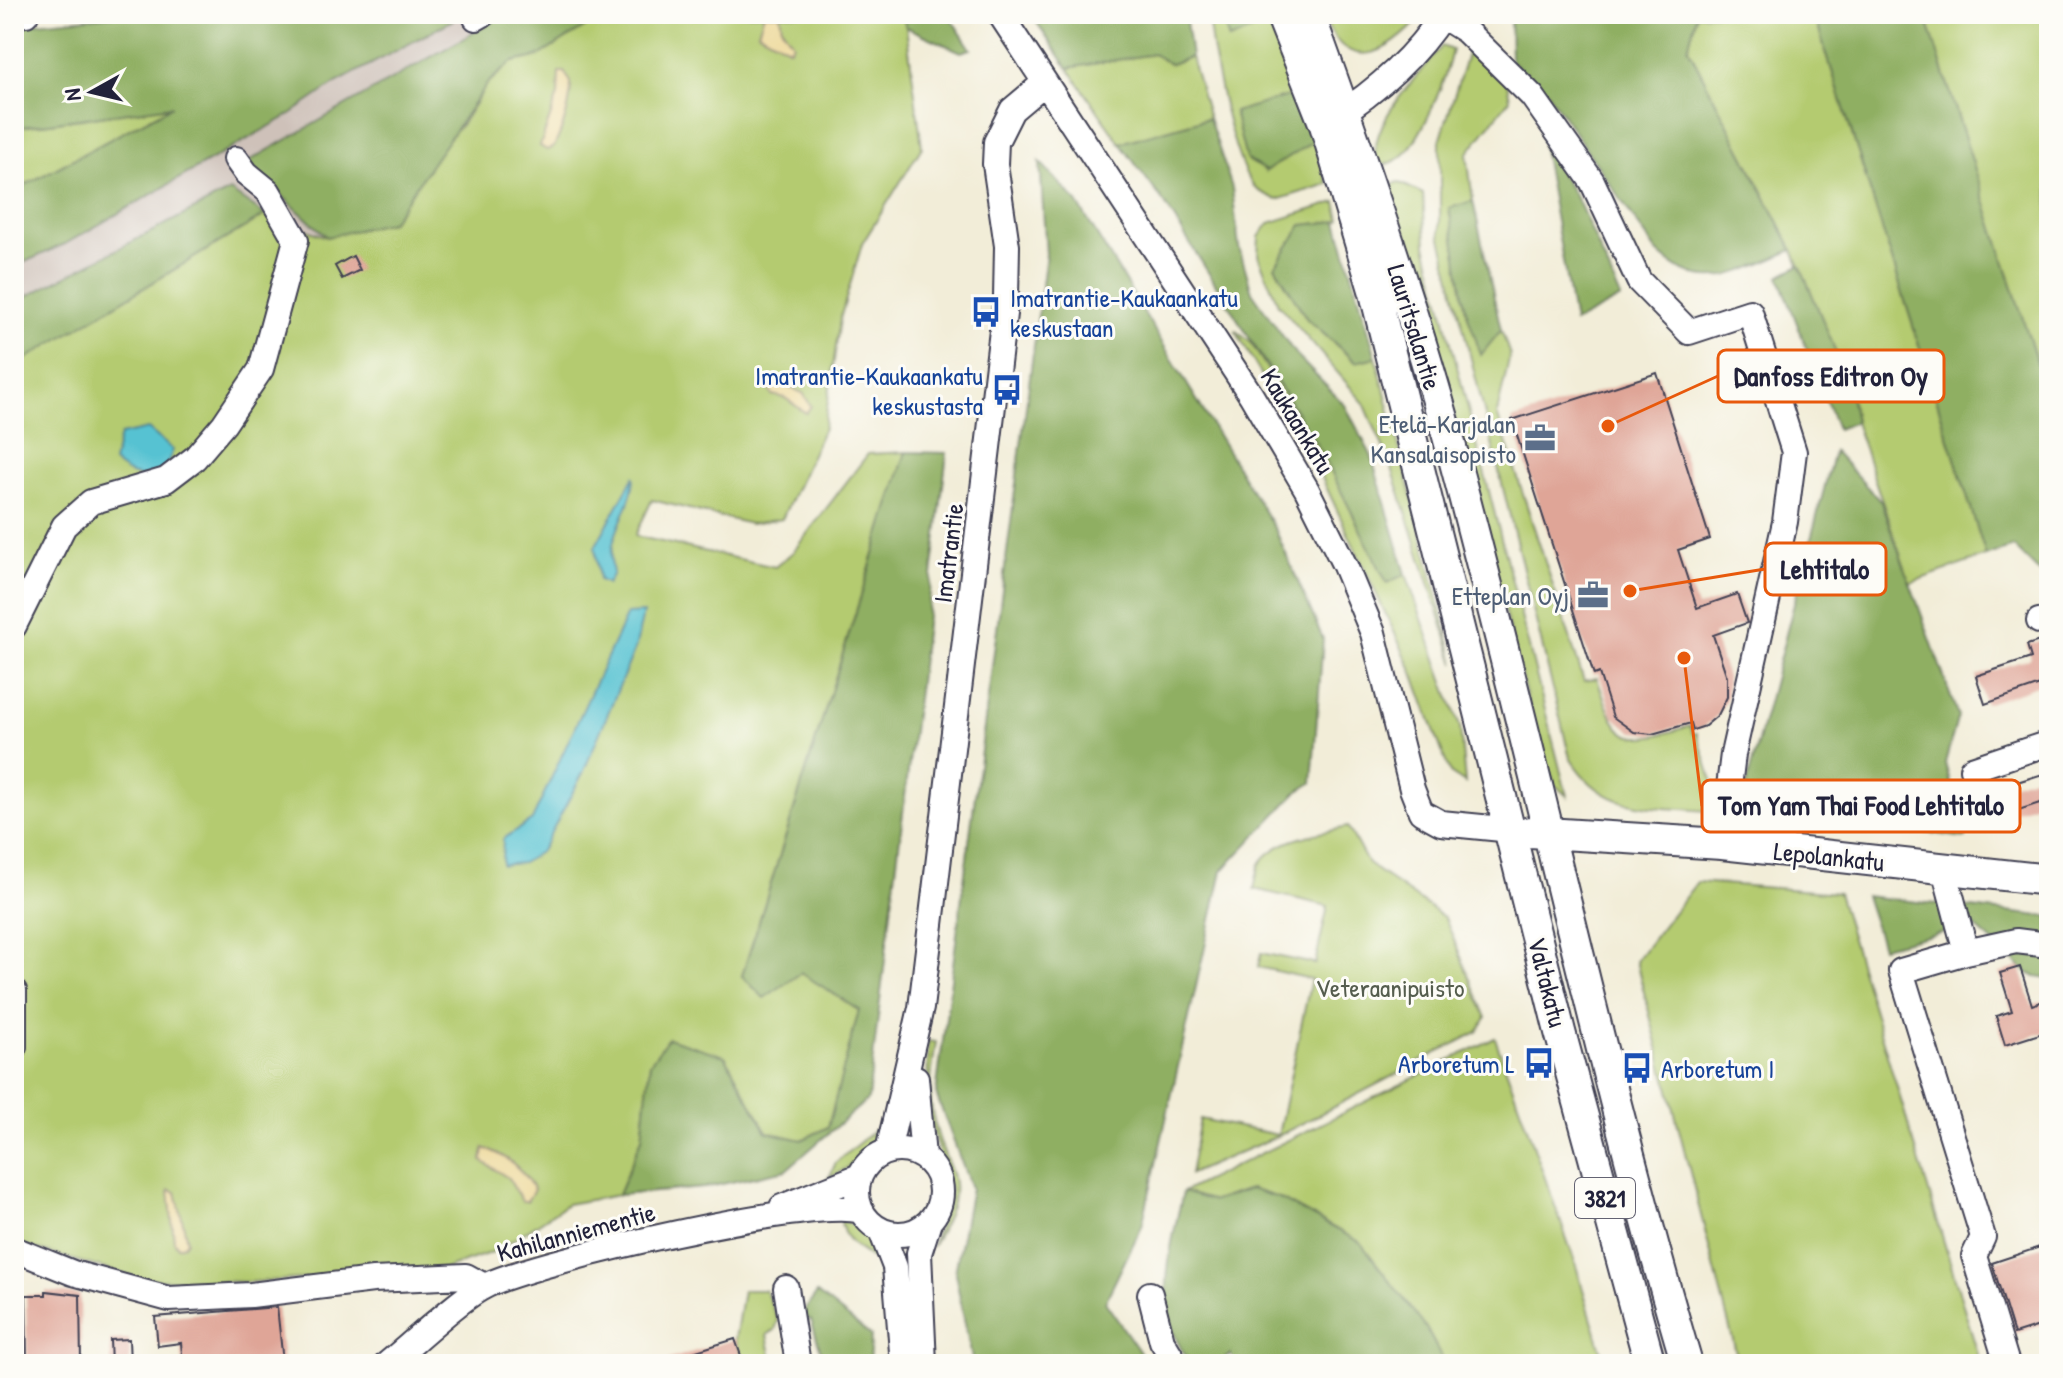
<svg xmlns="http://www.w3.org/2000/svg" width="2063" height="1378" font-family="'Patrick Hand',sans-serif">
<style>
.industrial{fill:#cec1b9}
.green{fill:#b4cb70;stroke:#6b7656;stroke-width:2}
.forest{fill:#8faf62;stroke:#58684e;stroke-width:2}
.sand{fill:#eeda9e;stroke:#887e6c;stroke-width:2}
.water{fill:#57c2d2;stroke:#3c7286;stroke-width:2}
.building{fill:#dfa597}
.lines{fill:none;stroke-linecap:round;stroke-linejoin:round}
.minor-casing{stroke:#414053;stroke-width:28}
.major-casing{stroke:#414053;stroke-width:34}
.minor{stroke:#fff;stroke-width:24}
.major{stroke:#fff;stroke-width:30}
.labels{text-anchor:middle;dominant-baseline:central;stroke-width:6;stroke-linejoin:round;paint-order:stroke}
.shield{fill:#fdfcf7;stroke:#646373;stroke-width:2}
.shield-label{font-size:24px;font-weight:bold;fill:#22223b}
.transit-label{font-size:26px;fill:#164399;stroke:#fdfcf7;text-anchor:start}
.street-label{font-size:26px;fill:#22223b;stroke:#fdfcf7}
.service-label{font-size:26px;fill:#4e5e75;stroke:#fdfcf7;text-anchor:end}
.park-label{font-size:26px;fill:#555d4e;stroke:#fdfcf7}
.leader{fill:none;stroke:#e8590c;stroke-width:3}
.callout-dot{fill:#e8590c;stroke:#fdfcf7;stroke-width:3}
.callout{fill:#fdfcf7;stroke:#e8590c;stroke-width:3}
.callout-label{font-size:28px;text-anchor:middle;font-weight:bold;fill:#22223b}
</style>
<rect width="100%" height="100%" fill="#fdfcf7"/>
<filter id="ink" filterUnits="userSpaceOnUse"><feTurbulence type="fractalNoise" baseFrequency=".0125" numOctaves="2"/><feDisplacementMap in="SourceGraphic" scale="16" xChannelSelector="R" yChannelSelector="G"/><feConvolveMatrix kernelMatrix="1 2 1 2 8 2 1 2 1" color-interpolation-filters="sRGB"/></filter>
<filter id="wash" filterUnits="userSpaceOnUse"><feTurbulence type="fractalNoise" baseFrequency=".006" numOctaves="4" result="noise"/><feDisplacementMap in="SourceGraphic" scale="32" xChannelSelector="R" yChannelSelector="G"/><feGaussianBlur stdDeviation="1.8" result="paint"/><feColorMatrix in="noise" values="0 0 0 0 0 0 0 0 0 0 0 0 0 0 0 0 0 1.4 0 .05"/><feComposite in="paint" operator="in"/></filter>
<g filter="url(#wash)">
<rect width="100%" height="100%" fill="#f2edd8"/>
<path class="industrial" d="M464,14H506L246,163L327,237L265,215L230,191L14,303V267L65,244L291,114L336,83Z"/>
<path class="green" d="M606,14H902L906,27L922,147L862,244L840,319L824,428L782,519L750,524L652,500L635,536L775,567L793,552L868,454L906,452L742,976L801,972L859,1011L828,1127L802,1140L767,1132L725,1056L650,1063L642,1138L618,1195L567,1204L498,1250L439,1271L250,1282L141,1279L14,1243V366L265,215L327,237L461,125L488,83L512,62L537,57Z
M1208,14H1221L1229,40L1273,22L1298,93L1266,171L1314,141L1328,184L1277,200C1270,196 1261,193 1255,188C1232,163 1211,50 1208,14Z
M1322,14H1424C1388,55 1347,78 1322,14Z
M1697,14H1814L1986,556L1910,583L1855,422L1847,379L1793,250L1688,48Z
M1925,14H2049V400L2041,376Z
M1442,46L1452,50C1446,79 1425,131 1405,154C1397,162 1387,164 1376,167C1367,122 1416,79 1442,46Z
M1469,48L1507,83L1510,99L1467,154L1473,201L1449,209L1481,354L1501,330L1510,355L1497,414L1584,681L1597,678C1618,742 1624,747 1690,726L1693,734L1697,733L1713,783L1707,811C1647,805 1605,814 1570,758L1440,234V141Z
M1153,54L1170,64L1191,57L1209,118L1120,143L1068,68Z
M175,105L16,190L14,191V128Z
M1398,182L1423,194L1426,245L1438,292L1567,796L1556,786L1541,753L1422,293L1384,189Z
M1336,202L1340,219L1275,266L1307,319L1355,362L1376,357L1455,664L1391,465L1364,403L1278,304L1258,255L1259,237L1269,223Z
M1235,330L1250,342L1322,453L1387,582L1406,574L1460,727L1465,783L1450,773L1412,670L1322,478Z
M1348,827L1368,864L1445,918L1486,1018L1477,1032L1278,1136L1190,1174L1200,1119L1278,1135L1311,979L1258,967L1261,953L1315,964L1328,906L1254,889C1256,882 1257,871 1260,864C1275,838 1322,833 1348,827Z
M1697,882L1838,893L1981,1364H1739L1636,961Z
M1495,1038L1574,1259L1605,1364H1445L1426,1328L1279,1198L1250,1189L1214,1201L1183,1192Z
M928,1041L936,1042C933,1064 928,1089 932,1111C945,1183 975,1170 932,1247L950,1191L927,1112Z
M884,1122C879,1147 852,1167 829,1178L836,1162Z
M841,1219L867,1234L880,1254L872,1258C857,1249 841,1238 841,1219Z
M743,1290H765L778,1320L775,1330L767,1335L773,1364H744L735,1339Z"/>
<path class="forest" d="M130,14H464L336,83L291,114L65,244L14,267V191L172,106L14,128V25Z
M506,14H606L537,57L512,62L488,83L391,222L327,237L246,163Z
M902,14H948L971,49L961,52L906,27Z
M1031,14H1185L1191,57L1170,64L1153,54L1068,68Z
M1221,14H1270L1273,22L1229,40Z
M1510,14H1697L1688,48L1793,250C1739,272 1704,298 1656,251L1547,92L1511,61Z
M1814,14H1925L2049,400V582L2014,547L1986,556Z
M1298,93L1314,141L1266,171L1246,159L1234,112Z
M1209,118L1232,188L1239,247L1252,292L1296,355L1345,405L1371,455L1406,574L1387,583L1322,453L1165,204L1120,143Z
M1542,143L1579,203L1621,298L1574,323Z
M1040,162L1077,202L1276,531L1323,639L1312,783L1296,793L1222,871L1142,1226L1105,1302L1148,1364H973L955,1273L971,1188L936,1094L1046,254Z
M230,191L265,215L14,366V303Z
M1473,201L1501,330L1481,355L1465,307L1449,208Z
M1337,221L1376,357L1356,362L1307,319L1275,266L1302,225Z
M1800,265L1847,379L1855,422L1837,429L1779,276Z
M1834,451L1881,502L1958,716L1945,763L1965,838L1741,806Z
M906,452L947,453L868,1099L786,1170L704,1188L618,1195L642,1138L650,1063L668,1038L725,1056L767,1132L802,1140L828,1127L859,1010L801,973L764,998L742,976Z
M1865,896L2049,917V980L2029,974L1973,925L1882,947Z
M1250,1189L1279,1198L1360,1242L1426,1328L1445,1364H1237L1230,1354L1218,1364H1193C1149,1318 1171,1247 1183,1192L1214,1201Z
M817,1293L871,1336L869,1364H825L811,1320L799,1318Z"/>
<path class="sand" d="M764,14H780L782,28L793,43L790,49L758,32Z
M559,72H564L571,82C571,103 563,128 554,147L547,150L540,146L558,95Z
M773,381L803,393L811,406L806,413L785,398L772,395L768,388Z
M484,1148C506,1155 523,1169 534,1190L527,1201H522L508,1178L482,1161Z
M169,1190L176,1192L187,1241L184,1245L178,1247L174,1241Z"/>
<path class="water" d="M148,429L173,450L164,472C143,480 131,478 113,462L120,435Z
M634,476C633,511 604,537 613,573L607,584L599,580L595,547Z
M643,613L636,646L583,773L541,851L522,863L502,865L503,839L532,820L627,614Z"/>
<g id="blocks">
<path class="building" d="M353,256L360,270L342,279L335,266Z
M1657,373L1710,539L1678,550L1697,608L1737,594L1747,623L1713,635L1727,677V697L1718,715L1705,726L1693,730L1691,723L1652,734L1634,732L1613,717L1599,673L1594,675L1512,420Z
M2046,639L2049,702H2046L2040,685L1985,704L1976,676L2031,658L2027,645Z
M2049,772V800L1985,821L1976,795Z
M2020,967L2032,1005L2049,999V1031L2005,1045L1996,1016L2012,1011L2000,973Z
M2049,1244V1323L2014,1334L1992,1263Z
M46,1291L80,1295L81,1364H27L26,1295H46Z
M277,1307L283,1362L183,1364L181,1343L158,1346L155,1317Z
M129,1339L130,1364H111L110,1340Z
M735,1339L744,1364H667V1360Z"/>
</g>
</g>
<g filter="url(#ink)">
<use href="#blocks" fill-opacity="0" stroke="#414053" stroke-width="2"/>
<g class="lines">
<defs>
<path id="minor" d="M1000,14L1251,395L1307,490L1345,566L1373,633L1412,789L1421,812L1441,823L1512,830
M14,16L26,14
M1442,16L1466,31L1532,96L1592,181L1639,281L1689,332L1750,312L1794,452L1785,522L1733,754L1722,844
M476,18L483,14
M1330,121C1374,93 1415,58 1443,14
M2039,621L2049,619
M14,626L64,526L91,502L166,480L195,458L224,424L261,369L296,240L268,191L246,173L236,159
M1972,769L2049,743
M1944,869L1966,952L1901,971L1983,1237L1974,1256L2007,1364
M1966,952L2016,941L2049,945
M14,991V1047
M916,1078L923,1157
M857 1192a42 42 0 1 1 84 0a42 42 0 1 1-84 0Z
M888,1151L921,1008L1006,297L1007,246L995,164L996,142L1012,110L1044,83
M782,1207L860,1176
M881,1231L895,1267L903,1364
M14,1249L73,1273L169,1299L251,1295L373,1280L466,1276L484,1286
M786,1288L798,1364
M1150,1294L1162,1341L1176,1364
M387,1364C412,1344 461,1297 487,1285C538,1261 814,1196 861,1211
M924,1364L919,1253L929,1222"/>
<path id="major" d="M1281,14L1325,125L1375,293L1560,1032L1650,1364
M1309,14C1359,151 1407,289 1446,429C1531,739 1596,1055 1687,1364
M1530,832L1722,844L2049,880"/>
</defs>
<use href="#minor" class="minor-casing"/>
<use href="#major" class="major-casing"/>
<use href="#minor" class="minor"/>
<use href="#major" class="major"/>
</g>
</g>
<defs>
<symbol id="bus-bare" viewBox="-9 -9 18 18"><path d="M-5-6H5V4H4V6H2V4H-2V6H-4V4H-5ZM-3.5-4V0h7V-4ZM-3.5 1.2v1.5H-2V1.2ZM2 1.2v1.5H3.5V1.2Z" fill="#1a4fb4" stroke="#fdfcf7" stroke-width="2.5" paint-order="stroke"/></symbol>
<symbol id="office-bare" viewBox="-9 -9 18 18"><path d="M-6-3h4V-5.5h4V-3h4V5H-6ZM-1-4.5V-3h2v-1.5ZM-6 0V1H6V0Z" fill="#5c6f8a" stroke="#fdfcf7" stroke-width="2.5" paint-order="stroke"/></symbol>
</defs>
<g fill-rule="evenodd">
<use href="#bus-bare" x="964" y="290" width="44" height="44"/>
<use href="#bus-bare" x="985" y="368" width="44" height="44"/>
<use href="#office-bare" x="1518" y="416" width="44" height="44"/>
<use href="#office-bare" x="1571" y="573" width="44" height="44"/>
<use href="#bus-bare" x="1517" y="1041" width="44" height="44"/>
<use href="#bus-bare" x="1615" y="1046" width="44" height="44"/>
</g>
<g class="labels">
<rect class="shield" x="1575" y="1178" width="60" height="40" rx="6"/>
<g class="shield-label">
<text x="1605" y="1198">3821</text>
</g>
<g class="transit-label">
<text x="1010" y="297">Imatrantie-Kaukaankatu<tspan x="1010" dy="30">keskustaan</tspan></text>
<text x="983" y="375" text-anchor="end">Imatrantie-Kaukaankatu<tspan x="983" dy="30">keskustasta</tspan></text>
<text x="1515" y="1063" text-anchor="end">Arboretum L</text>
<text x="1661" y="1068">Arboretum I</text>
</g>
<g class="street-label">
<text transform="translate(1415 327) rotate(73)">Lauritsalantie</text>
<text transform="translate(1298 421) rotate(59)">Kaukaankatu</text>
<text transform="translate(948 553) rotate(-83)">Imatrantie</text>
<text transform="translate(1829 856) rotate(6)">Lepolankatu</text>
<text transform="translate(1548 982) rotate(76)">Valtakatu</text>
<text transform="translate(576 1232) rotate(-15)">Kahilanniementie</text>
</g>
<g class="service-label">
<text x="1516" y="423">Etelä-Karjalan<tspan x="1516" dy="30">Kansalaisopisto</tspan></text>
<text x="1569" y="595">Etteplan Oyj</text>
</g>
<g class="park-label">
<text x="1390" y="987">Veteraanipuisto</text>
</g>
</g>
<path class="leader" d="M1608 426L1718 376M1630 591L1765 569M1684 658L1702 806"/>
<g class="callout-dot">
<circle cx="1608" cy="426" r="8"/>
<circle cx="1630" cy="591" r="8"/>
<circle cx="1684" cy="658" r="8"/>
</g>
<g class="callout">
<rect x="1718" y="350" width="226" height="52" rx="8"/>
<rect x="1765" y="543" width="121" height="52" rx="8"/>
<rect x="1702" y="780" width="318" height="52" rx="8"/>
</g>
<g class="callout-label">
<text x="1831" y="386">Danfoss Editron Oy</text>
<text x="1825" y="579">Lehtitalo</text>
<text x="1861" y="815">Tom Yam Thai Food Lehtitalo</text>
</g>
<rect width="2063" height="1378" fill="none" stroke="#fdfcf7" stroke-width="48"/>
<g transform="translate(92 92) rotate(262)" stroke="#fdfcf7" stroke-width="6" paint-order="stroke">
<path d="M0-6L14 30L0 20L-14 30Z" fill="#22223b"/>
<text y="-12" font-size="22" font-weight="bold" text-anchor="middle" fill="#22223b">N</text>
</g>
</svg>
